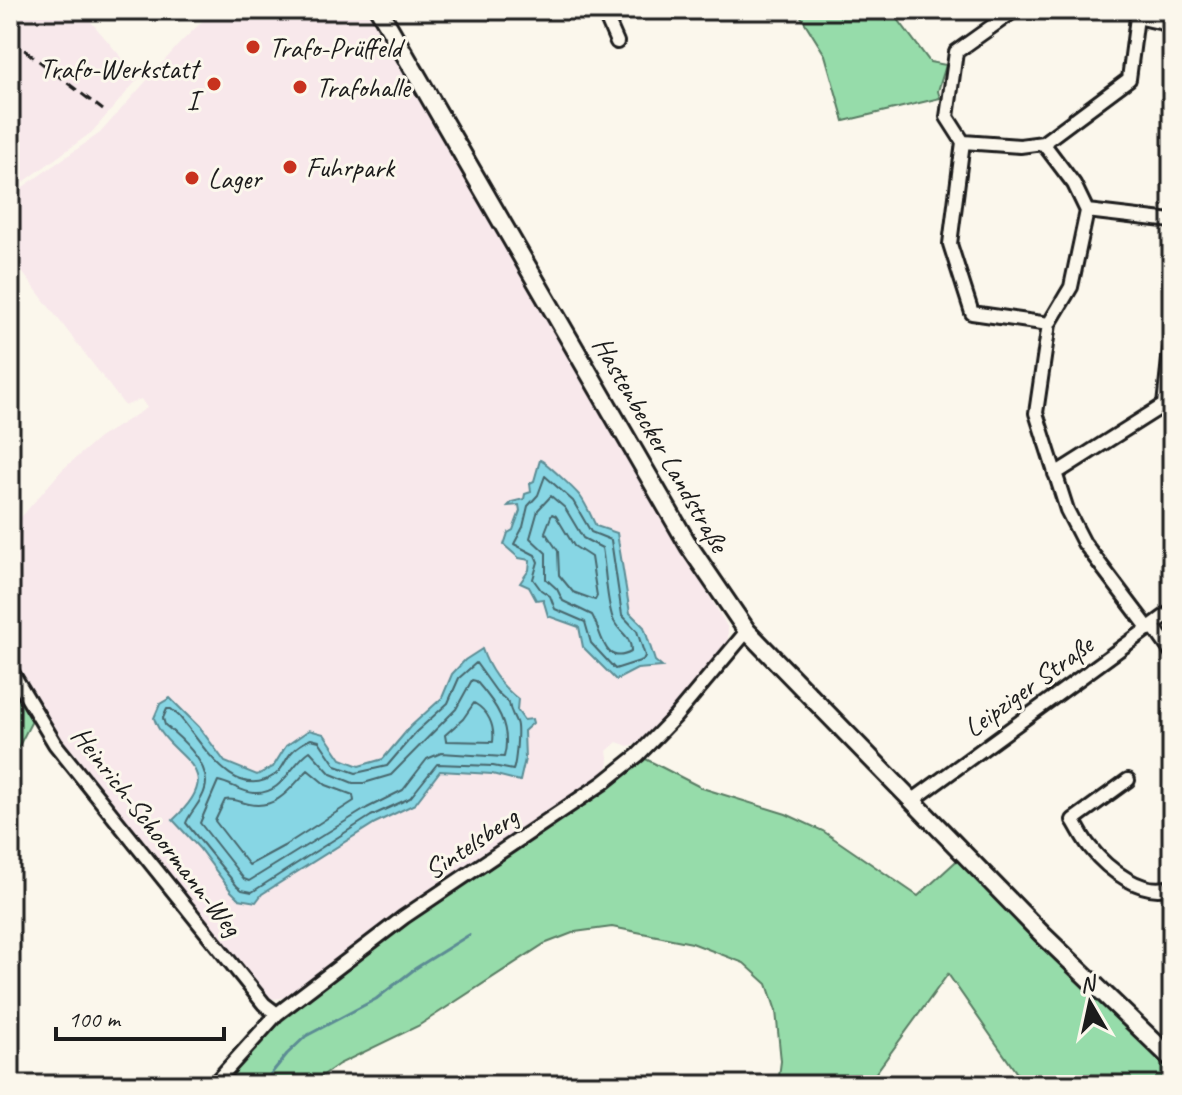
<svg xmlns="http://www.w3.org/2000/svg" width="1182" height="1095" font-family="Caveat,sans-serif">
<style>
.built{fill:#f8e8eb}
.green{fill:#96dcaa;stroke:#597c63;stroke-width:2}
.water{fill:#87d6e4;stroke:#5c8c94;stroke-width:2}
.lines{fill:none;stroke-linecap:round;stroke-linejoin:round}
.shore{stroke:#47666c;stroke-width:2}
.stream{stroke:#5c8c94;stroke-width:3}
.minor-casing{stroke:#1c1c1c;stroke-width:18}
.major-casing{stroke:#1c1c1c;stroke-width:22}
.minor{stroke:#fbf7ec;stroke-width:12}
.major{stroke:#fbf7ec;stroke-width:16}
.rail{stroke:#1c1c1c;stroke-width:3;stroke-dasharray:12 6;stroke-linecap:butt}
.poi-dot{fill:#c8321e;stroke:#fbf7ec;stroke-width:3}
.labels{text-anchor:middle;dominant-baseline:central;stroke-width:6;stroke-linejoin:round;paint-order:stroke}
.poi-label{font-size:28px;fill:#1c1c1c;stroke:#fbf7ec;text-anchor:start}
.street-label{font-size:28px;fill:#1c1c1c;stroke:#fbf7ec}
</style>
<rect width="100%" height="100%" fill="#fbf7ec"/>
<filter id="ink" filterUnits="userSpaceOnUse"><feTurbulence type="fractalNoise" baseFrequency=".0125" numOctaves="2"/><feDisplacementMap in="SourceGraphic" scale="16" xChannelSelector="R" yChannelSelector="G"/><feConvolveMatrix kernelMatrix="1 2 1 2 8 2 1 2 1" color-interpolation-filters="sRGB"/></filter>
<g filter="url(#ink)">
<path class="built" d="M10,10H81L139,78L92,132L10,192Z
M214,10H366L728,628V641L643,742L628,746L617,742L607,751L609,763L604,774L418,899L288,997L274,999L264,995L59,743L10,661V530L62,470L99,438L147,408L141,399L125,406L10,256V196L100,133L181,42Z"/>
<path class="green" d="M797,10H891L930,62L946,65L938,91L940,98L844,121L825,55Z
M10,674L34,717L10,763Z
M638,755L702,788L786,814L823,831L918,896L964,854L1172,1059V1085H1025L948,974L867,1085H778L781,1061L776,1011L767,984L744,963L692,943L612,927L575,932L544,944L418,1026L339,1064L309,1085H221L283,1016L404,917Z"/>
<path class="water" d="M540,460C546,462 574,489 580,496C586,504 591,516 596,526L617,533L630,613L644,627L655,661L662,667L637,669L616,680L583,647L579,627L548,616L543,599L536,600L529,587L520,583L529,570L530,560L519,558L504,545L508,533L513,530L520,511L519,505L508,506L512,502L524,499L525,494L531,492L530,483L534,481Z
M482,649C489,670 500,685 518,699L517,710L524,720L532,719L533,723L524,731L525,759L520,781L492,774L440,771L415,804L375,823L262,894L256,902L239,899L231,891L199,848L173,820C233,765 167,760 154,718L160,704L170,698L199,727L225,762L257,775L273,767L286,746L309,730L324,734L341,759L359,766L383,759L410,727L442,698L452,674L465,660Z"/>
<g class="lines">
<path class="shore" d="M545,476L573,501L591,532L611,540L622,615L637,631L645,656L643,660L615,669L591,643L585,622L555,609L550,596L541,590L533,579L538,562L535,555L514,544L523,527L528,506L538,495Z
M551,496L565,508L583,538L602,548C606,570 606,600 613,619C618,633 632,635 631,652C603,667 602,632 592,615L563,601L557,589L546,579V553L530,538L538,510Z
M552,514L556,516L574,546L591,557L597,596L595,600L573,592L559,575L558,551L545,532Z
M476,663L496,691L509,703C510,712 513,714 516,722C519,728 516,763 513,770L493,766L437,764L410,798L371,816L252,892L242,890L237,886L186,823C190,812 202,802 205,789C212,765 181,738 165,725L163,718L167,709H171L179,716C202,742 234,805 276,774C283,769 285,760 291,753C296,747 304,742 311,739L319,741L336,766L356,773L387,766L416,732L448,703L459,678Z
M472,680L476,681C496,704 512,726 504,757L441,753L427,759L403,790L367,808L249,881L244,879L200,823L218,781C230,783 241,792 254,793C283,795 291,763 310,751L331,774L353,783H364L391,775L456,709Z
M474,703C488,711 495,725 493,742L446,741L445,735L463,719Z
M308,770L326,785L353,795L354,801L284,846L249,865L215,821L225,800C233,798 240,802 249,804C278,810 292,786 308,770Z"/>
<path class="stream" d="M262,1085L287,1054L306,1036L376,999L416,968L469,935"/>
<defs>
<path id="minor" d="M603,10L617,42
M1015,10L956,52L947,117L963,142L950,244L972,313L1049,324
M1135,10L1137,17L1129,79L1043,143L1074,184L1087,211L1071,287L1049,324L1036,413L1067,510L1084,543L1149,629
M1137,17L1172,25
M963,142L1020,146L1043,143
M1087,211L1172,221
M1055,474L1164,405L1170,350
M1153,626L1172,653
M10,669L55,744L264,1004L277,1014
M1128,780L1073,820C1079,829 1083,839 1090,847C1107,869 1144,898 1172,886
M913,800L1172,611
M213,1085L277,1014L404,917L603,783L638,755L675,717L747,631"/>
<path id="major" d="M379,10L689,546L747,631L1042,934L1172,1059"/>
</defs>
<use href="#minor" class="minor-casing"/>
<use href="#major" class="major-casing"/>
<use href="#minor" class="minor"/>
<use href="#major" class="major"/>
<path class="rail" d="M10,39L103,110"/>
</g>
</g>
<g class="poi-dot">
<circle cx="253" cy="47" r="8"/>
<circle cx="214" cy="84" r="8"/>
<circle cx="300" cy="87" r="8"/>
<circle cx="290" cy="167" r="8"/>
<circle cx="192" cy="178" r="8"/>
</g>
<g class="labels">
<g class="poi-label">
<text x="269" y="47">Trafo-Prüffeld</text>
<text x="198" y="68" text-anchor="end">Trafo-Werkstatt<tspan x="198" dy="32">I</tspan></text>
<text x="316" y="87">Trafohalle</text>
<text x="306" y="167">Fuhrpark</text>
<text x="208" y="178">Lager</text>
</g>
<g class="street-label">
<text transform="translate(661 444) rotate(60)">Hastenbecker Landstraße</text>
<text transform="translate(1028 686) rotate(-36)">Leipziger Straße</text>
<text transform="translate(157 831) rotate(52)">Heinrich-Schoormann-Weg</text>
<text transform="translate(471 843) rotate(-34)">Sintelsberg</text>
</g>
</g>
<rect width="1182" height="1095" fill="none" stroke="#fbf7ec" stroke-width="40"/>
<rect x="20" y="20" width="1142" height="1055" fill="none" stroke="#1c1c1c" stroke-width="3" filter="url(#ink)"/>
<g transform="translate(1090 1003) rotate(351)" stroke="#fbf7ec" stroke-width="6" paint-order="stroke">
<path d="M0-6L14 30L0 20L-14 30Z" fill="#1c1c1c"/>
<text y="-12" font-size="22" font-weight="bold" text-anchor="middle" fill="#1c1c1c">N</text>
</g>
<path d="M56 1027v12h168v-12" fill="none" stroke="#1c1c1c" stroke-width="4"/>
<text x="68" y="1027" font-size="24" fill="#1c1c1c" stroke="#fbf7ec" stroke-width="6" paint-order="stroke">100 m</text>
</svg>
